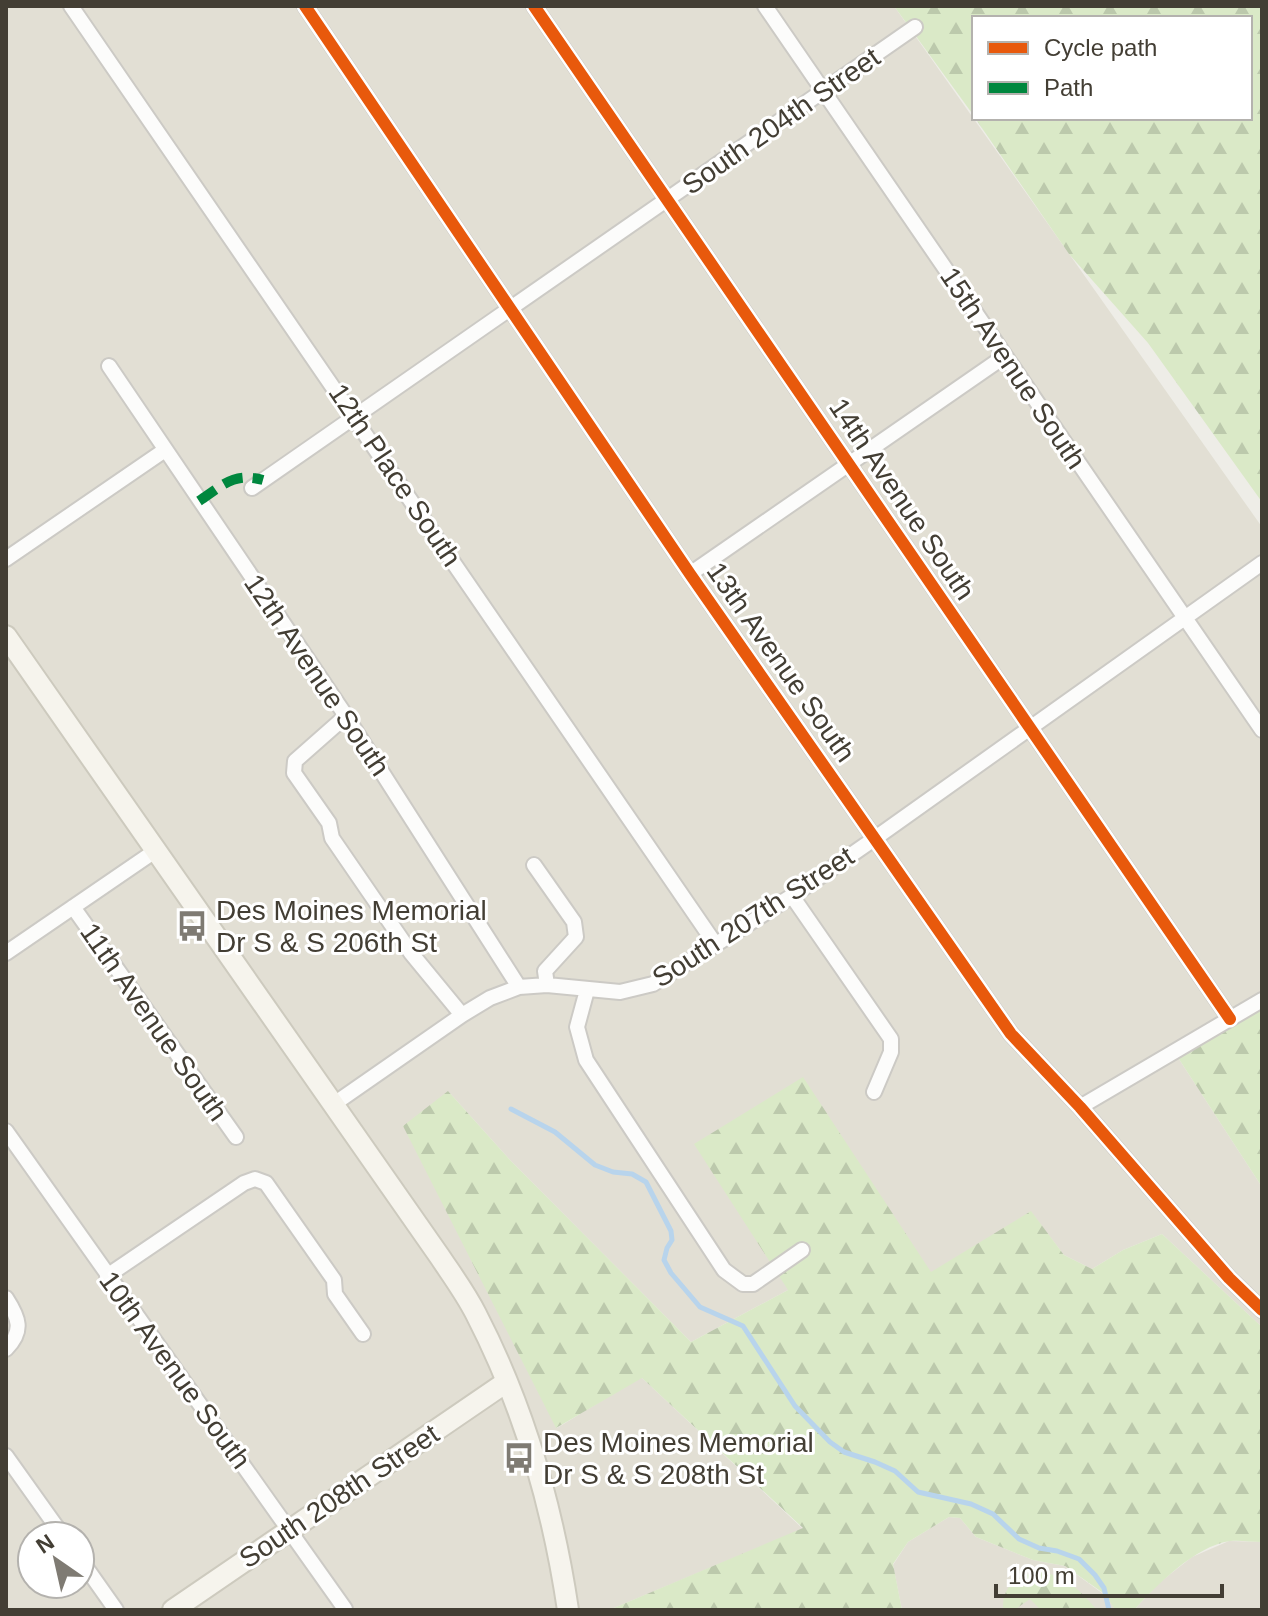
<svg xmlns="http://www.w3.org/2000/svg" width="1268" height="1616" font-family="Arial,sans-serif">
<style>
.residential{fill:#e2dfd4;fill-rule:evenodd}
.forest{fill:url(#forest-firs)}
.lines{fill:none;stroke-linecap:round;stroke-linejoin:round}
.stream{stroke:#b8d4ec;stroke-width:5}
.street-casing{stroke:#cccac5;stroke-width:18}
.secondary-casing{stroke:#cdcabe;stroke-width:24}
.street{stroke:#fcfcfb;stroke-width:14}
.secondary{stroke:#f6f4ed;stroke-width:20}
.quiet{stroke:#00873e;stroke-width:10;stroke-dasharray:20 10;stroke-linecap:butt}
.cycleway-casing{stroke:#fff;stroke-width:17}
.cycleway{stroke:#e8590c;stroke-width:12}
.labels{text-anchor:middle;dominant-baseline:central;stroke-width:6;stroke-linejoin:round;paint-order:stroke}
.street-label{font-size:28px;fill:#433e34;stroke:#fff}
.poi-label{font-size:28px;fill:#433e34;stroke:#fff;text-anchor:start}
</style>
<defs>
<pattern id="forest-firs" width="22" height="20" patternUnits="userSpaceOnUse" patternTransform="scale(2)"><rect width="22" height="20" fill="#dae9c7"/><path d="M5 1l3.5 6h-7zM16 11l3.5 6h-7z" fill="#bcc9ac"/></pattern>
</defs>
<rect width="100%" height="100%" fill="#eeede7"/>
<path class="residential" d="M6,6H894L1262,527V999L1175,1053L1262,1187V1327L1162,1234L1123,1250L1092,1269L1064,1255L1031,1212L931,1273L788,1290L691,1342L511,1161L448,1091L557,1428L641,1377L803,1529L609,1610H6ZM32,1536H80V1584H32Z
M949,1517L960,1518L976,1537L1033,1560L1065,1566L1106,1596L1115,1610H902L893,1565L908,1542Z
M1229,1541L1262,1542V1610H1134L1159,1583L1192,1557Z"/>
<path class="forest" d="M894,6H1262V502L1148,343L1069,254L975,118H1250V18H974V116Z
M1262,999V1187L1175,1053Z
M803,1077L931,1272L1031,1211L1064,1255L1092,1269L1123,1250L1162,1234L1262,1327V1542C1252,1542 1240,1540 1230,1541C1195,1546 1157,1585 1134,1610H1115L1106,1595L1065,1566L1033,1560L976,1537L960,1518L949,1517L908,1542L893,1564L902,1610H609L803,1528L642,1378L556,1428L403,1126L448,1091L511,1161L691,1342L788,1290L694,1144Z
M1043,1572C1068,1578 1081,1591 1097,1610H1041L1030,1599L1014,1610H1005L1003,1607C1003,1583 1021,1573 1043,1572Z"/>
<g class="lines">
<path class="stream" d="M511,1109L555,1132L595,1165L613,1172L632,1174L646,1182L671,1231L672,1240L667,1248L664,1260L671,1273L700,1307L743,1326L795,1406L830,1442L844,1452L875,1462L895,1471L918,1492L971,1504L993,1514L1019,1539L1039,1548L1057,1551L1079,1559L1095,1575L1104,1588L1109,1610"/>
<defs>
<path id="street" d="M71,6L716,945
M305,6L690,574L1011,1034L1080,1107L1229,1278L1262,1310
M534,6L1230,1019
M765,6L1262,730
M109,366L346,716L519,987
M252,488L915,27
M6,559L165,450
M690,574L1005,356
M346,716L295,761L294,773L329,823L332,838L411,953L462,1015
M534,865L574,922L576,937L545,971L547,985
M792,896L891,1039V1052L874,1092
M73,907L236,1137
M6,953L155,851
M587,990L577,1027L586,1060L724,1270L743,1284H753L802,1250
M334,1104L462,1015L490,998L519,987L547,985L620,992L653,984L792,896L874,839L1262,563
M1080,1107L1262,1000
M6,1131L345,1609
M107,1276L244,1183L255,1179L266,1183L334,1280L335,1294L363,1334
M6,1298C19,1318 24,1331 6,1349
M6,1456L63,1536
M80,1559L116,1610"/>
<path id="secondary" d="M6,636L440,1257C452,1275 466,1294 476,1314C523,1405 553,1509 568,1610
M173,1610L505,1383"/>
</defs>
<use href="#street" class="street-casing"/>
<use href="#secondary" class="secondary-casing"/>
<use href="#street" class="street"/>
<use href="#secondary" class="secondary"/>
<path class="quiet" d="M199,501C223,485 234,472 263,480"/>
<defs>
<path id="cycleway" d="M305,6L690,574L1011,1034L1080,1107L1229,1278L1262,1310
M534,6L1230,1019"/>
</defs>
<use href="#cycleway" class="cycleway-casing"/>
<use href="#cycleway" class="cycleway"/>
</g>
<defs>
<symbol id="bus-bare" viewBox="-9 -9 18 18"><path d="M-5-6H5V4H4V6H2V4H-2V6H-4V4H-5ZM-3.5-4V0h7V-4ZM-3.5 1.2v1.5H-2V1.2ZM2 1.2v1.5H3.5V1.2Z" fill="#7f7b73" stroke="#fff" stroke-width="2.5" paint-order="stroke"/></symbol>
</defs>
<g fill-rule="evenodd">
<use href="#bus-bare" x="170" y="904" width="44" height="44"/>
<use href="#bus-bare" x="497" y="1436" width="44" height="44"/>
</g>
<g class="labels">
<g class="street-label">
<text transform="translate(781 121) rotate(-35)">South 204th Street</text>
<text transform="translate(1013 368) rotate(56)">15th Avenue South</text>
<text transform="translate(395 475) rotate(56)">12th Place South</text>
<text transform="translate(902 499) rotate(56)">14th Avenue South</text>
<text transform="translate(781 662) rotate(55)">13th Avenue South</text>
<text transform="translate(317 675) rotate(56)">12th Avenue South</text>
<text transform="translate(753 917) rotate(-33)">South 207th Street</text>
<text transform="translate(154 1022) rotate(55)">11th Avenue South</text>
<text transform="translate(175 1370) rotate(54)">10th Avenue South</text>
<text transform="translate(339 1496) rotate(-34)">South 208th Street</text>
</g>
<g class="poi-label">
<text x="216" y="910">Des Moines Memorial<tspan x="216" dy="32">Dr S &amp; S 206th St</tspan></text>
<text x="543" y="1442">Des Moines Memorial<tspan x="543" dy="32">Dr S &amp; S 208th St</tspan></text>
</g>
</g>
<rect width="1268" height="1616" fill="none" stroke="#433e34" stroke-width="16"/>
<rect x="972" y="16" width="280" height="104" fill="#ffffff" stroke="#b4b2ae" stroke-width="2"/>
<rect x="988" y="42" width="40" height="12" fill="#e8590c" stroke="#b4b2ae" stroke-width="2"/>
<text x="1044" y="56" font-size="24" fill="#433e34">Cycle path</text>
<rect x="988" y="82" width="40" height="12" fill="#00873e" stroke="#b4b2ae" stroke-width="2"/>
<text x="1044" y="96" font-size="24" fill="#433e34">Path</text>
<g transform="translate(56 1560) rotate(326)"><circle r="38" fill="#ffffff" stroke="#b4b2ae" stroke-width="2"/>
<path d="M0-6L14 30L0 20L-14 30Z" fill="#7f7b73"/>
<text y="-12" font-size="22" font-weight="bold" text-anchor="middle" fill="#433e34">N</text>
</g>
<path d="M996 1584v12h226v-12" fill="none" stroke="#433e34" stroke-width="4"/>
<text x="1008" y="1584" font-size="24" fill="#433e34" stroke="#ffffff" stroke-width="6" paint-order="stroke">100 m</text>
</svg>
